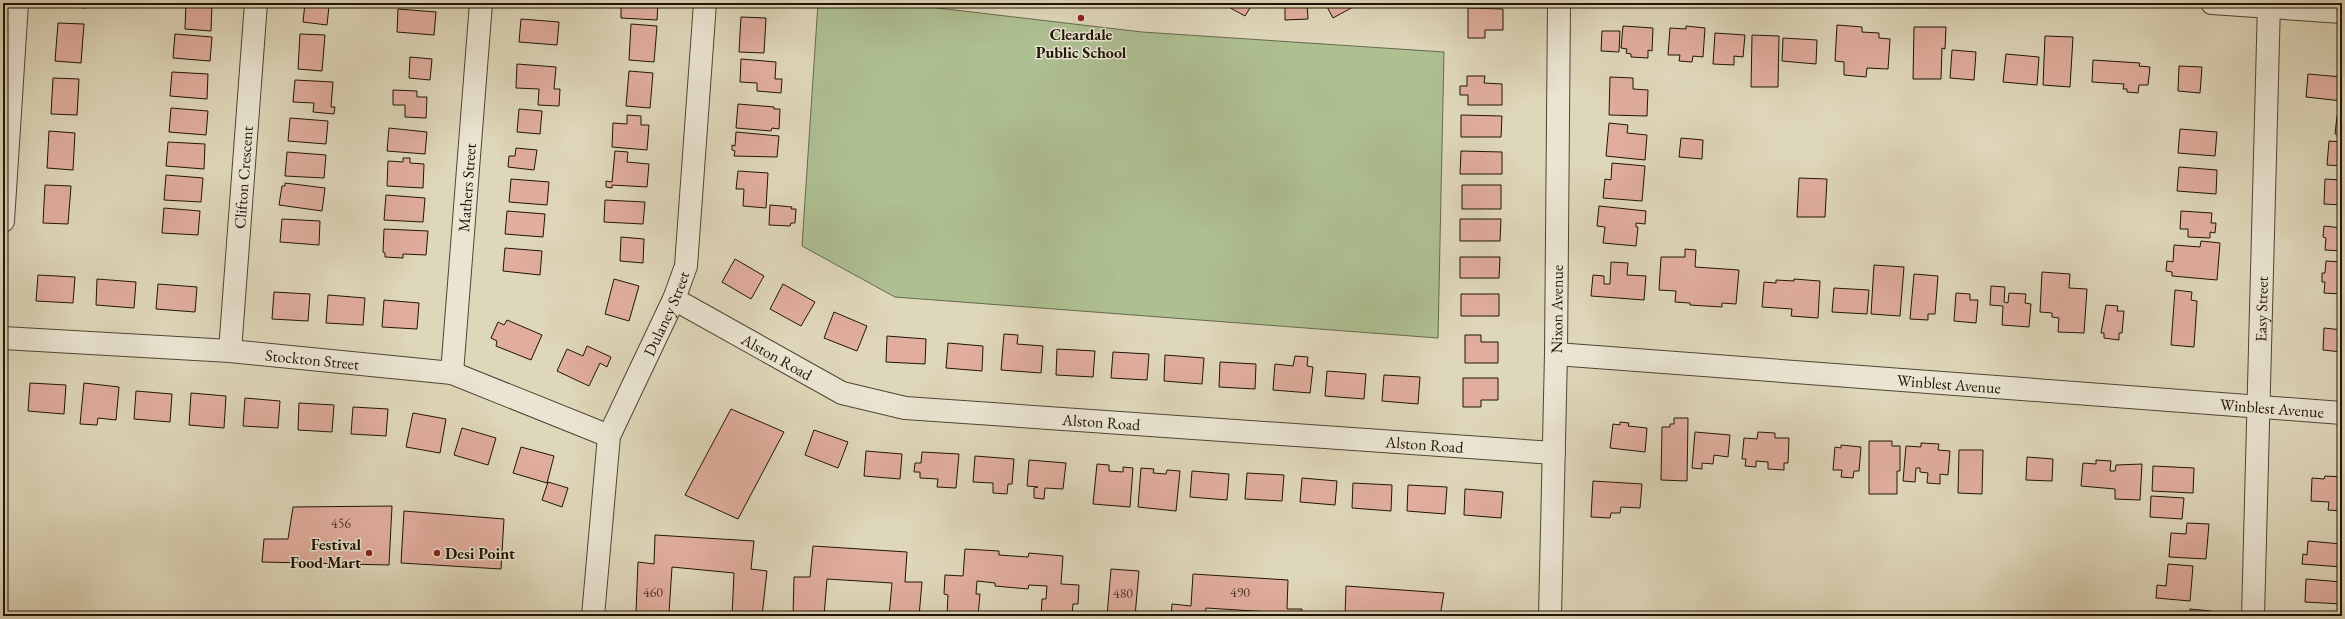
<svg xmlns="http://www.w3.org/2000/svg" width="2345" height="619" font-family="'EB Garamond',serif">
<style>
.green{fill:#aebf92;stroke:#666a4c}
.building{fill:#e1ae9e;stroke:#1f1406}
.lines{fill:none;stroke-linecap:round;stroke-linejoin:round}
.minor-casing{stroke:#4f4533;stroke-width:24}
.minor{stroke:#eae5d2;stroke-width:22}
.poi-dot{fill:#8f2418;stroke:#eae5d2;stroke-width:1.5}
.labels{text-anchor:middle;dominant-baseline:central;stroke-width:3;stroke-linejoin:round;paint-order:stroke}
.number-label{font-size:14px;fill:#503a2c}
.poi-label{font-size:16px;font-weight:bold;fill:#1f1406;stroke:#eae5d2}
.street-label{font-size:16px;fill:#1f1406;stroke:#eae5d2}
</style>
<rect width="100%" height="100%" fill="#dfd7ba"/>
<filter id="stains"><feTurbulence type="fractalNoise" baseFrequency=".005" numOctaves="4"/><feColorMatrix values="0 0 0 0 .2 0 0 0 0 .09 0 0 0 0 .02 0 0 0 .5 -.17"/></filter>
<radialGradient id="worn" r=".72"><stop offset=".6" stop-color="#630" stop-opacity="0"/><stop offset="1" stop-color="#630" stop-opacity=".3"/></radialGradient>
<path class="green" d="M818,3H895L1142,32L1444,52L1438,338L895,297L802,246Z"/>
<path class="building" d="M60,3H86V8L60,6Z
M186,3H212L211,31L185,29Z
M305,3H332V6H329L327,25L303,22Z
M621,3H658L657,20L621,18Z
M1226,3H1253L1245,16L1225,5Z
M1285,3H1307L1308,19L1285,20Z
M1325,3H1350L1353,7L1333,18Z
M1468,8L1503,9V30H1485V38H1468Z
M398,9L436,12L434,35L397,32Z
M741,17L766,18L764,53L739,52Z
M521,19L559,22L557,45L519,42Z
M58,23L84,24L81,63L55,61Z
M631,24L657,26L654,62L629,60Z
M1837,25L1862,27V32L1879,33V38L1890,39L1888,69L1867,68L1866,77L1844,75V62L1835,61Z
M1623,26L1653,28L1652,51L1648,50V58L1631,57V54L1626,53L1627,49L1621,48Z
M1686,26L1705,28L1703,57L1693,56L1692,62L1679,61L1680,55H1668L1670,28L1686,29Z
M1914,27H1946L1945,49L1942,48L1941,79H1913Z
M1602,31H1620L1619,52L1601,51Z
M1715,33L1745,35L1743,57L1734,56V65L1713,64Z
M175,34L212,37L210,61L173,58Z
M300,34L325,35L322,71L298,69Z
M1752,35L1779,36L1778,87H1751Z
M2045,36L2073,37L2070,87L2043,85Z
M1783,38L1817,40L1816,64L1782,61Z
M1952,50L1976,52L1974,80L1950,78Z
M2006,54L2039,57L2037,85L2003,82Z
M410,57L432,59L430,80L409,78Z
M741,59L776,62L775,79H782L781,93L757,91V83L740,82Z
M2093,60L2140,63L2139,66L2150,67L2148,85H2139L2138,93L2127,92V89H2123L2124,84L2092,82Z
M517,64L556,67L554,89H560L559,106L538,105L539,89L516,88Z
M2179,66L2202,67L2200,93L2178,91Z
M629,71L653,73L650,108L626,106Z
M172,72L208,74L207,99L170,96Z
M2308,74L2342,77V101L2306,97Z
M1467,76H1485L1484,83L1502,84V105H1468V95H1460V86H1467Z
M1610,77L1633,78V89L1648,90L1647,116L1609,115Z
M53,78L79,79L77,115L51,114Z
M295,80L333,82L331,107H335L334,114L313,112L314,103L293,102Z
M393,90L417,91V97H427L426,118L405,117V105H393Z
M738,104L774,107V109H780L779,129L772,128L771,131L736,128Z
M171,108L208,111L206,135L169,132Z
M519,109L542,111L540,134L517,132Z
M627,115L641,116V125H649L647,150L612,147L613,123L627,124Z
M1461,115L1502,116L1501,137H1461Z
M2337,116L2342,117V135L2335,134Z
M290,118L328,121L326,144L288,141Z
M1609,123L1628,125L1627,133L1647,135L1645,160L1606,156Z
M389,128L427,132L425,154L387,151Z
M2180,129L2217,132L2215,156L2178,153Z
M49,131L75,133L73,170L47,168Z
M736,132L779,136L777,157L734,156L735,151L732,150V145L735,146Z
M1681,138L1703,140L1702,159L1679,157Z
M2329,141L2342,142V166L2327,165Z
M168,142L205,144L204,169L166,166Z
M516,148L537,150L534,170L508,167L509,156H515Z
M615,151L628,152L627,162L649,164L647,187L612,185V188L606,187V181L612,182Z
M1461,151L1502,152V174H1460Z
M287,152L326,155L324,178L285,176Z
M403,158H410V163L424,164L423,188L387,186L388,161L403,162Z
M1612,163L1645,166L1642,201L1603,198L1605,179L1611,180Z
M2179,167L2217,170L2216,194L2177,191Z
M738,171L768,173L766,208L743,206L744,189H736Z
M166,175L203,178L201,202L164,200Z
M1799,178L1827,179L1825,217H1797Z
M511,179L549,182L547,205L509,202Z
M2325,179L2342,180V205L2324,204Z
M285,183L325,188L322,211L279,205L282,186H285Z
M45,185L71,186L68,224L43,223Z
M1462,185H1501V209H1462Z
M386,195L425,198L423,222L384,220Z
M605,200L645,202L643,224L604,222Z
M770,205L792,207L791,209H796L795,223H791L790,226L769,225Z
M1599,206L1646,211L1645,224L1636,223V227H1638L1636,246L1603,243L1605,227L1597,226Z
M164,208L200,211L198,235L162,233Z
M507,211L545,214L543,237L505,234Z
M2181,211L2212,213L2211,223H2216L2215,233L2210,232V238L2188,237V229H2180Z
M282,219L320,221L319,245L280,242Z
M1460,219H1501L1500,241H1460Z
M2324,226L2342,228V251L2325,250L2326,238L2323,237Z
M384,229L428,231L426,255L403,254V258L385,257V253L383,252Z
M621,237L644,239L643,263L620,261Z
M2201,241L2220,243L2217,280L2172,276V272L2166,271L2167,261L2173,262L2174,245L2200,247Z
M505,248L542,251L540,275L503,271Z
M1685,249L1696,250L1695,267L1739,270L1736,304L1722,303V307L1690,305V303L1675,302L1676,291L1659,290L1661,257H1685Z
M1460,257H1500L1499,278H1460Z
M735,259L764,276L751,299L722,282Z
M2326,261L2342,262V294L2324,293L2325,282H2322V273H2325Z
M1611,262L1628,263L1627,275L1646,276L1644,300L1591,296L1593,275L1604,276V284H1610Z
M1874,265L1904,267L1900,316L1871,314Z
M2042,272L2070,274L2069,288L2087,289L2084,333L2058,332L2059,318L2052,317V313L2040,312Z
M1914,274L1938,276L1935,314H1928V320L1910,319Z
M38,275L75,277L73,303L36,301Z
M97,279L136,282L134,308L96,305Z
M614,279L639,286L629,321L605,314Z
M1794,279L1820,281L1818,318L1791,316L1792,309L1762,307L1764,282L1776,283V280L1794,281Z
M158,284L197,287L195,312L156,309Z
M783,284L815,302L801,326L770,309Z
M1991,286L2005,287L2004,302L2008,303L2009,293L2026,294L2025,303L2031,304L2029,327L2002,325L2003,306L1990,305Z
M1834,288L1869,290L1867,314L1832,312Z
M2175,290L2192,292L2191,300L2197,301L2194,347L2171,345Z
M274,292L310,294L308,321L272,319Z
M1956,293L1970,294V300H1978L1976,323L1954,321Z
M1461,294H1499V316H1461Z
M328,295L365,298L363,325L326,323Z
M384,300L419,303L417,329L382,327Z
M2106,305L2118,306L2117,311H2124L2122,333H2119V340L2104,338V333H2101Z
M834,312L867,326L857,351L824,338Z
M507,320L542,335L531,360L496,346L497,341L491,338L498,322L504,325Z
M2324,328L2342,330V352L2323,350Z
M1004,334L1018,335L1017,344L1043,346L1041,373L1001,370Z
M1465,335H1481V342H1498V363H1465Z
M887,336L926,339L925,364L886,362Z
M948,343L983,346L982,371L946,368Z
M587,346L611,357L607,367L600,363L589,386L557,371L567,349L583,356Z
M1057,349L1095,351L1093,377L1056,375Z
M1113,352L1149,354L1147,380L1111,378Z
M1165,355L1204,358L1202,384L1164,381Z
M1295,356L1308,357L1307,366L1313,367L1310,393L1273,390L1275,364L1293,366Z
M1220,362L1256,364L1255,389L1219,387Z
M1327,371L1366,374L1364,399L1325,396Z
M1384,375L1420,377L1418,404L1382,401Z
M1463,378H1498V400H1481V407H1463Z
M30,383L66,385L64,414L28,411Z
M84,383L119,387L116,420L98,418L97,425L80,424Z
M136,391L172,394L170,422L134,419Z
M191,393L226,396L224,428L189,425Z
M245,398L280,401L278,428L243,426Z
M299,403L334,405L332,432L298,430Z
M353,407L388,409L386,436L351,434Z
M731,409L784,432L738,519L685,495Z
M413,413L446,419L440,453L406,447Z
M1674,418H1688L1687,481L1661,480L1662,427H1670V424H1674Z
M1620,422L1629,423L1628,426L1647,428L1645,452L1610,448L1613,424L1620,425Z
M462,428L496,438L488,465L454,455Z
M814,430L848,442L838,468L805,455Z
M1695,432L1730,435L1728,457L1714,455L1713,464L1702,463V469L1692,468Z
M1758,432L1775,433V438H1789L1788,463H1784V470L1768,469V462L1756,461V467L1745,466L1746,459H1742L1744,438L1757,439Z
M1869,441H1892V446H1900V471H1897V494H1869Z
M1921,443L1939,444L1938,450L1950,451L1948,475L1940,474V484L1927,483L1928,473L1920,472V468H1916L1915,482L1903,481L1906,446L1921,447Z
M1841,445L1861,447L1859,471H1854L1853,478L1841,477L1842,470H1833L1835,447L1841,448Z
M521,447L554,456L547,483L513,473Z
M1959,450H1983L1982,494L1958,493Z
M866,451L902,454L900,479L864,476Z
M922,452L959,454L956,488L937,487L938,479L920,478V472H914L915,463H921Z
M975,456L1014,459L1012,484H1008L1007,494L993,493V483L973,482Z
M2027,457L2053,459L2052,481L2026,480Z
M1029,460L1066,463L1063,489L1045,488L1044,499L1034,498V488L1038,487L1027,486Z
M2096,460L2111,461L2110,471H2115L2116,465L2142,464L2140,500L2115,499V489L2081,486L2083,463L2096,464Z
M1097,464L1109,465V471L1123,472V467L1133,468L1130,507L1093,504Z
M2153,466L2194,468L2193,493L2152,491Z
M1141,468L1154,469L1153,473L1166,474L1167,470L1180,471L1176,511L1138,507Z
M1192,471L1229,474L1227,500L1190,497Z
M1247,473L1284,475L1282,501L1245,499Z
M2325,476L2342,477V511L2328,510L2329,502L2311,501L2312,478L2324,479Z
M1302,478L1337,481L1335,505L1300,502Z
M1593,481L1642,484L1640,508L1621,507L1620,513H1611L1610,518L1591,517Z
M548,482L568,488L562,507L542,500Z
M1353,483L1392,485L1391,511L1352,508Z
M1408,485L1447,487L1445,514L1407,511Z
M1465,489L1503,492L1501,518L1464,515Z
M2151,496L2184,498L2182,519L2150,517Z
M392,506L389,565L262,562L264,539H288L293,507Z
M404,511L504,519L501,569L401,563Z
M2187,523L2209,524L2206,559L2169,557L2171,533L2186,534Z
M655,535L754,541L751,569L767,571L762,616H732L734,573L672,567L669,613L636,612L638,562L654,564Z
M2308,541L2342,544V567L2302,564L2303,554L2307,555Z
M813,546L907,552L905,582H922L919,616H889L892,583L827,579L824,616H793L794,577H810Z
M965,549L999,551V555L1028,557L1029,553L1063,556L1061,584L1079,585L1078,604H1073L1072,616H1041L1042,599H1046L1047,586L1029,585L1028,589L995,586V583L977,581L976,594H980L978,616H947L948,595L944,594L945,575L963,576Z
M2168,564L2193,566L2190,601L2156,598L2157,585L2166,586Z
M1111,569L1139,571L1135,616H1107Z
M1193,574L1288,580L1287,609H1302L1301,616H1269L1270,612L1206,608L1205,616H1171L1172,604L1191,606Z
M2306,579L2342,582V604L2305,602Z
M1346,586L1444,593L1440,616H1345Z
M2190,609L2211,611L2210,616H2190Z"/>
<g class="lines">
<defs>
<g id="minor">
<path d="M2212,3L2342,12"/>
<path d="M3,221L17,3"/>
<path id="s1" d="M674,299L842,393L905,408L1554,453"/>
<path id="s2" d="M3,338L230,351L452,373L609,436"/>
<path id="s3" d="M230,351L256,3"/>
<path id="s4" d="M1556,354L2342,413"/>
<path id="s5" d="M452,373L481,3"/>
<path id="s6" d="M593,616L609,436L674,299L686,266L705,3"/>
<path id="s7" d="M1550,616L1556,354L1559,3"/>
<path id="s8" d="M2253,616L2269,3"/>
</g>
</defs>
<use href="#minor" class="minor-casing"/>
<use href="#minor" class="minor"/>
</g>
<g class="poi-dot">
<circle cx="1081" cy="18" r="4"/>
<circle cx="369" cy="553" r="4"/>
<circle cx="437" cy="553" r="4"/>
</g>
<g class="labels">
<g class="number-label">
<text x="341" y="523">456</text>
<text x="653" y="592">460</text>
<text x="1240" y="592">490</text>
<text x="1123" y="593">480</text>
</g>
<g class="poi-label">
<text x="1081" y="34">Cleardale<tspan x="1081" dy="18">Public School</tspan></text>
<text x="361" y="544" text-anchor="end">Festival<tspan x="361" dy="18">Food Mart</tspan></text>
<text x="445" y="553" text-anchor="start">Desi Point</text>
</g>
<g class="street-label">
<text stroke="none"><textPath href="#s3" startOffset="174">Clifton Crescent</textPath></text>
<text stroke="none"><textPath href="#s5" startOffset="186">Mathers Street</textPath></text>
<text stroke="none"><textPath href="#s8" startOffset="307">Easy Street</textPath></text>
<text stroke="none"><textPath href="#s7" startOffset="307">Nixon Avenue</textPath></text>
<text stroke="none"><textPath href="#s6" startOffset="316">Dulaney Street</textPath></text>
<text stroke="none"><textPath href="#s1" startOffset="118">Alston Road</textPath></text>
<text stroke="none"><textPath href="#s2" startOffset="310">Stockton Street</textPath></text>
<text stroke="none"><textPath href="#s4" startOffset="394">Winblest Avenue</textPath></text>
<text stroke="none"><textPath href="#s4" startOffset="718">Winblest Avenue</textPath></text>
<text stroke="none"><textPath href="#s1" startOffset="454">Alston Road</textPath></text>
<text stroke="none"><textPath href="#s1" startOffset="778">Alston Road</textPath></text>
</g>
</g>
<rect width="2345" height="619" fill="none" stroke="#dfd7ba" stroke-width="16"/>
<rect x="4" y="4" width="2337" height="611" fill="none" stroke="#1f1406" stroke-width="2"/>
<rect x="8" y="8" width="2329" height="603" fill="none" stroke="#1f1406"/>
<rect width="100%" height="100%" filter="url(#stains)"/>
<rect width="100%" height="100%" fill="url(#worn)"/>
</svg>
